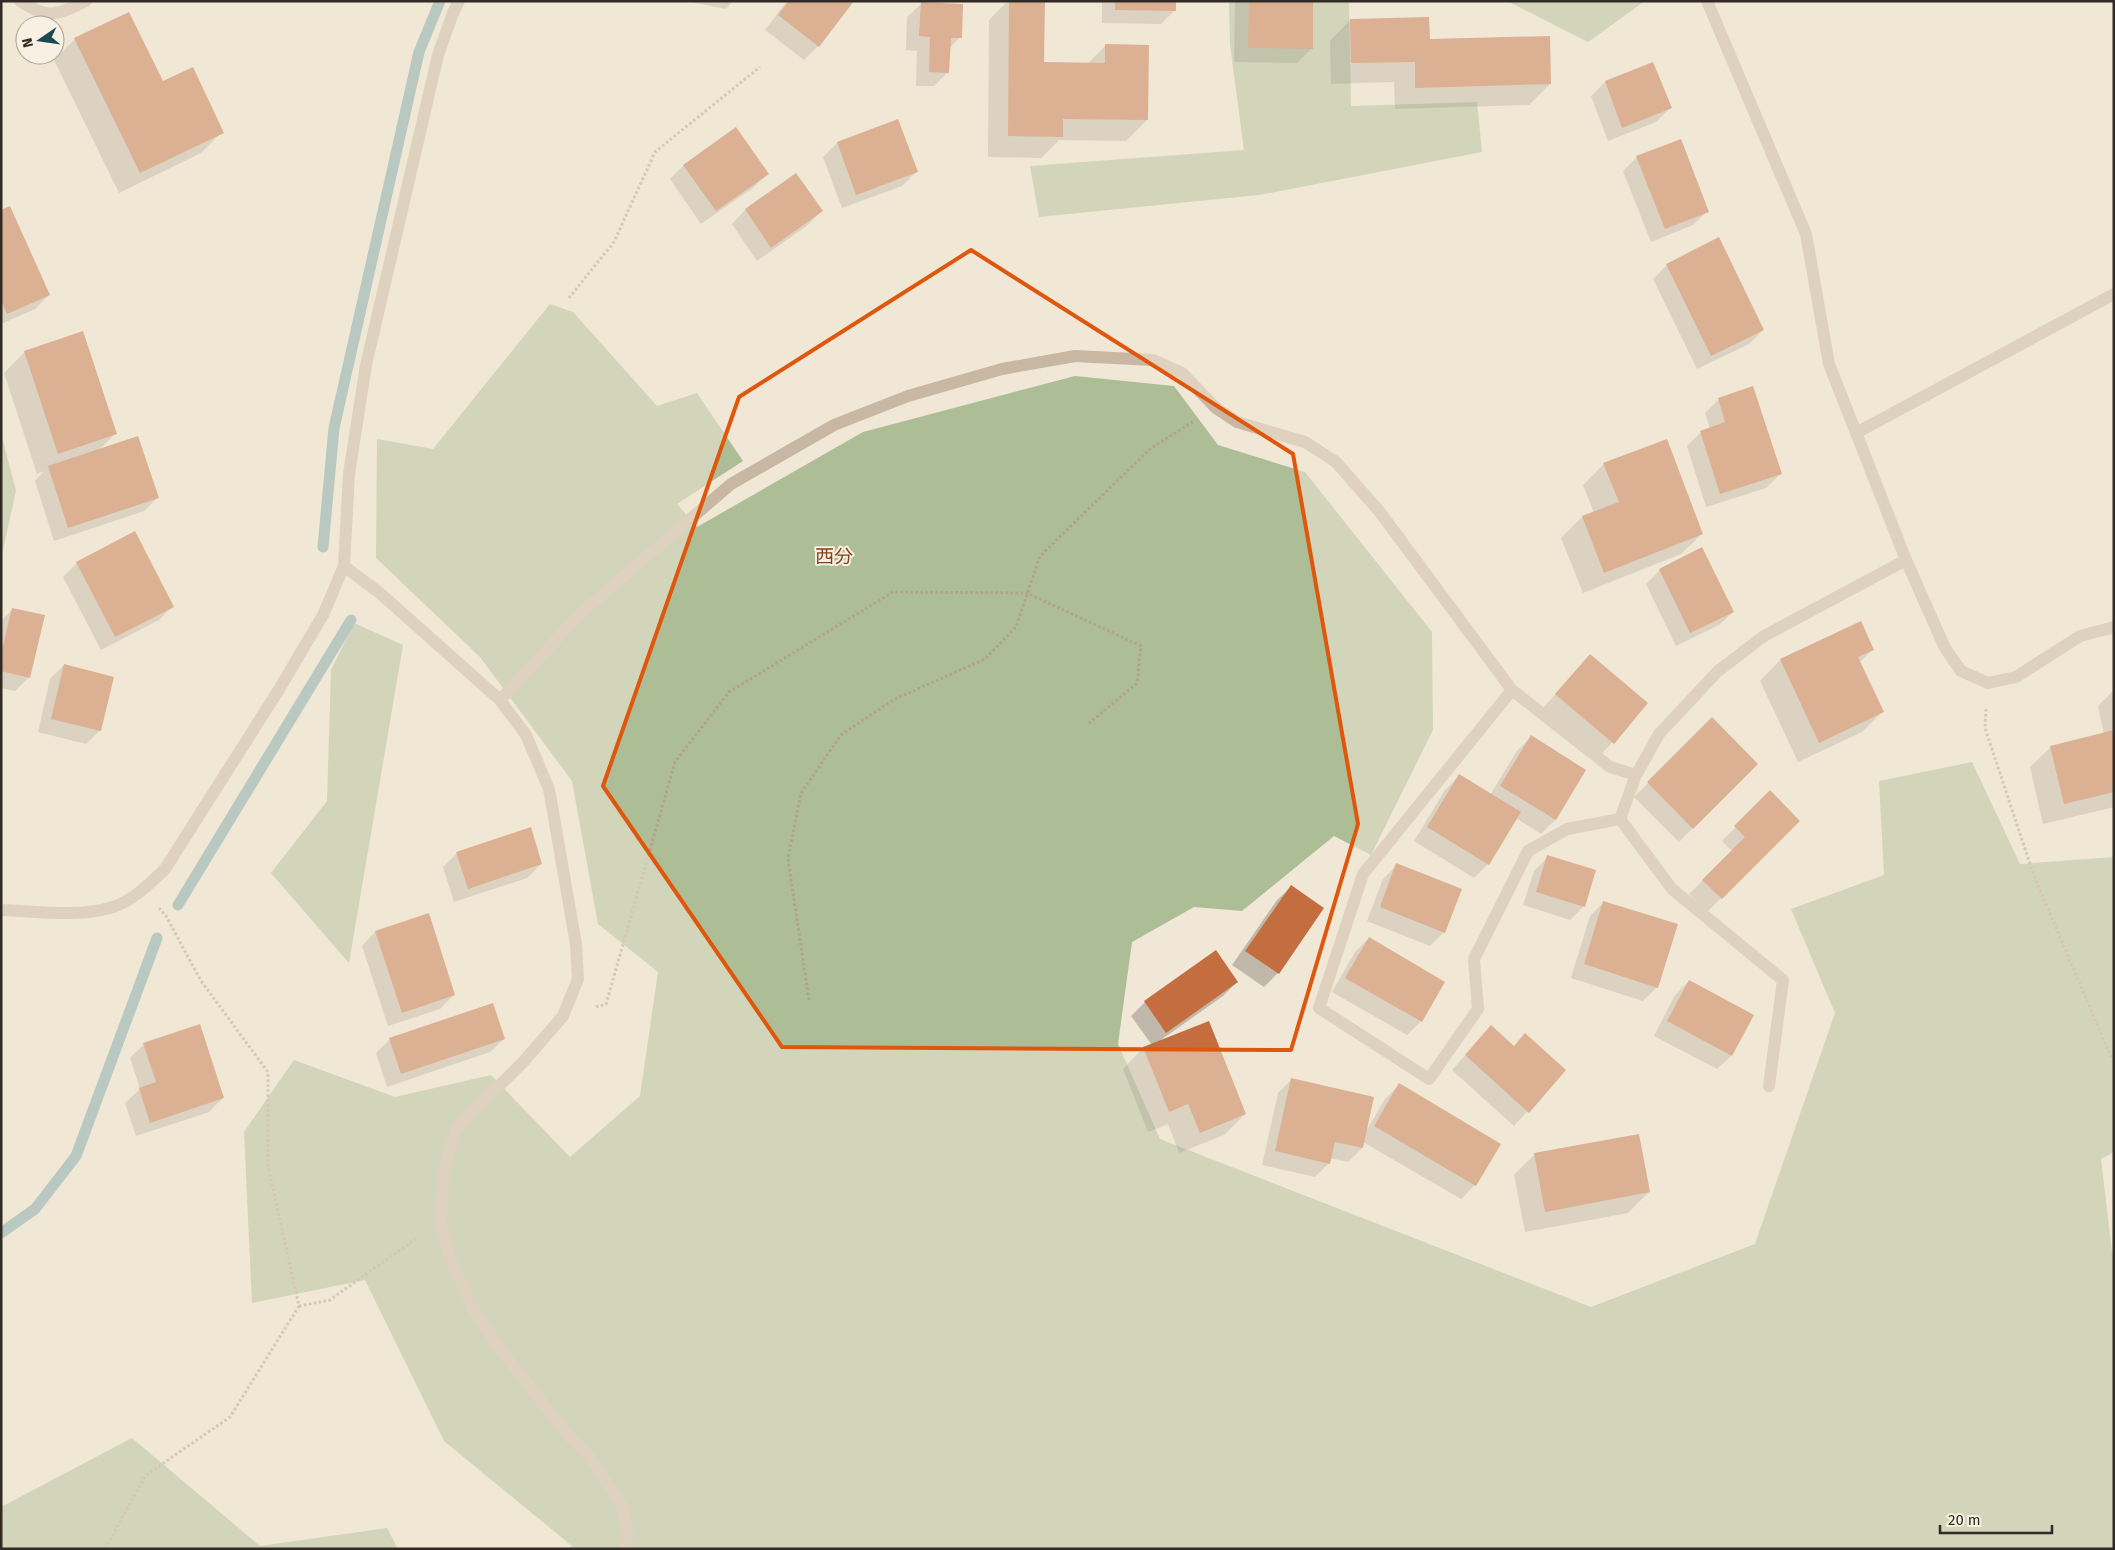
<svg xmlns="http://www.w3.org/2000/svg" width="2115" height="1550" font-family="'Fira Sans','Noto Sans JP',sans-serif">
<style>
.green{fill:#adbe97}
.shadow{fill:#0003}
.lines{fill:none;stroke-linecap:round;stroke-linejoin:round}
.stream{stroke:#76a4ac;stroke-width:11}
.building{fill:#c46e40}
.path{stroke:#b3a18d;stroke-width:3;stroke-dasharray:2.5 2.5;stroke-linecap:butt}
.minor{stroke:#c7b7a3;stroke-width:12}
.marked{fill:none;stroke:#df570d;stroke-width:4;stroke-linejoin:round}
.labels{text-anchor:middle;dominant-baseline:central;stroke-width:4;stroke-linejoin:round;paint-order:stroke}
.neighbourhood-label{font-size:19px;fill:#804120;stroke:#f8f0e2}
</style>
<rect width="100%" height="100%" fill="#f0e7d6"/>
<path class="green" d="M1229,1H1349L1351,106L1477,102L1482,152L1259,195L1039,217L1030,166L1244,150L1230,44Z
M1507,1H1645L1588,42Z
M550,304L573,312L657,406L697,393L743,461L677,504L697,527L863,432L1075,376L1174,386L1218,445L1305,472L1432,632L1433,730L1371,855L1334,836L1242,911L1194,907L1132,942L1118,1044L1160,1139L1591,1307L1755,1244L1835,1013L1791,909L1884,875L1879,781L1972,762L2020,864L2114,857V1152L2101,1159L2112,1252H2114V1549H569L572,1546L444,1441L365,1280L252,1303L244,1132L294,1060L395,1097L491,1075L570,1157L640,1096L658,972L598,924L572,781L480,657L376,558L377,439L433,449Z
M1,433L16,491L1,559Z
M354,623L403,645L349,963L271,873L327,801L331,670Z
M132,1438L260,1546L387,1528L398,1549H1V1507Z"/>
<path class="shadow" d="M686,1H733L726,9Z
M787,1H852L818,46L804,60L765,30Z
M1008,1H1044L1043,63L1087,64L1106,45L1147,120L1126,141L1059,140L1041,158L988,157L989,20Z
M1102,1H1175V10L1161,24L1102,23Z
M1235,1H1312L1311,49L1297,63L1234,62Z
M921,4L960,37L949,49L948,72L934,86H916L917,51L906,50L907,17Z
M1350,20L1429,41L1550,84L1529,105L1395,109L1394,82L1331,84L1330,41Z
M75,39L163,83L222,132L201,153L119,193L54,60Z
M1653,64L1670,108L1656,122L1608,141L1591,96L1605,82Z
M897,121L916,172L902,186L842,208L823,157L837,143Z
M736,129L767,174L753,188L701,224L670,179L683,166Z
M1637,157L1707,211L1693,225L1651,242L1623,171Z
M796,174L821,211L808,225L757,261L732,224L745,210Z
M1,211L49,295L35,309L1,324Z
M1667,265L1763,330L1749,344L1697,369L1653,279Z
M25,352L115,434L99,450L158,497L144,511L54,541L35,481L44,471L37,474L4,373Z
M1719,399L1780,474L1766,488L1706,507L1687,446L1701,432L1710,429L1705,413Z
M1604,464L1702,534L1681,554L1583,593L1561,538L1582,517L1594,513L1583,485Z
M77,563L172,607L159,620L101,650L63,577Z
M1660,570L1733,612L1719,625L1676,646L1646,584Z
M13,609L29,677L15,691L1,688V621Z
M1860,623L1872,650L1859,663L1882,712L1862,732L1798,762L1760,681L1780,660Z
M1590,655L1647,704L1599,757L1543,708Z
M64,665L100,730L86,744L38,732L50,679Z
M2114,690V807L2043,824L2030,767L2051,747L2104,734L2098,706Z
M1712,719L1757,764L1679,842L1634,797Z
M1531,737L1585,770L1555,820L1541,834L1516,818L1488,864L1474,878L1414,841L1445,790L1459,776L1490,795L1517,751Z
M1770,792L1798,821L1707,912L1689,894L1732,851L1722,841Z
M457,853L541,864L527,878L454,902L443,867Z
M1548,857L1584,906L1570,920L1523,905L1534,871Z
M1397,865L1444,932L1430,946L1367,921L1383,879Z
M1291,887L1322,909L1278,973L1264,987L1232,965L1277,900Z
M1604,902L1657,987L1643,1001L1571,978L1590,916Z
M375,932L454,995L440,1009L388,1026L362,946Z
M1369,938L1444,982L1421,1021L1407,1035L1332,992L1355,952Z
M1689,981L1752,1015L1731,1056L1717,1069L1654,1036L1675,995Z
M1237,982L1223,996L1158,1042L1245,1114L1224,1135L1179,1153L1168,1124L1148,1132L1123,1069L1143,1048L1152,1045L1131,1016L1145,1002Z
M390,1039H504L490,1052L387,1087L376,1053Z
M1478,1041L1513,1047L1565,1070L1514,1126L1452,1070Z
M144,1044L223,1098L209,1112L136,1136L125,1103L140,1089L130,1058Z
M1292,1079L1366,1131L1385,1099L1399,1085L1475,1185L1461,1199L1363,1142L1362,1148L1348,1162L1330,1158L1329,1163L1315,1177L1262,1165L1278,1093Z
M1535,1154L1649,1192L1628,1213L1525,1232L1514,1175Z"/>
<g class="lines">
<path class="stream" d="M323,547L334,428L419,52L440,1
M178,905L351,620
M1,1233L35,1209L76,1156L157,938"/>
</g>
<path class="building" d="M789,1H854L819,47L778,15Z
M1009,1H1045L1044,62L1105,63V44L1149,45L1148,120L1063,119V137L1008,136Z
M1115,1H1176V11L1115,10Z
M1249,1H1313V49L1248,48Z
M921,2L963,4L962,38H951L949,73L929,72L930,37L919,36Z
M129,12L163,81L193,67L224,133L140,173L74,38Z
M1429,17L1430,39L1550,36L1551,84L1415,88V62L1351,63L1350,19Z
M1653,62L1672,108L1622,128L1605,81Z
M898,119L918,172L856,195L837,142Z
M736,127L769,174L716,211L683,165Z
M1681,139L1709,212L1665,229L1636,156Z
M796,173L823,211L771,248L745,209Z
M10,206L50,295L7,314L1,300V210Z
M1719,237L1764,330L1711,356L1666,264Z
M83,331L117,434L58,454L24,351Z
M1753,386L1782,474L1720,494L1700,431L1725,422L1718,398Z
M138,436L159,498L68,528L48,466Z
M1667,439L1703,534L1604,573L1582,516L1619,502L1603,463Z
M135,531L174,607L115,637L76,562Z
M1702,547L1734,612L1690,633L1659,569Z
M12,608L45,615L30,678L1,671V654Z
M1861,621L1874,650L1858,657L1884,712L1819,743L1780,659Z
M1590,654L1648,703L1614,744L1555,694Z
M64,664L114,677L101,731L51,719Z
M1712,717L1758,764L1693,829L1647,782Z
M2114,730V792L2064,804L2050,746Z
M1531,735L1586,770L1556,820L1500,786Z
M1459,774L1521,812L1489,865L1427,827Z
M1770,790L1800,821L1722,899L1702,880L1745,837L1734,826Z
M531,827L542,864L468,889L456,852Z
M1547,855L1596,870L1585,907L1536,892Z
M1396,863L1462,889L1445,933L1380,907Z
M1291,885L1324,908L1279,974L1245,951Z
M1603,901L1678,924L1658,988L1584,964Z
M429,913L455,995L402,1013L375,931Z
M1369,937L1445,982L1422,1022L1345,978Z
M1216,950L1238,982L1166,1033L1144,1001Z
M1689,980L1754,1015L1732,1056L1667,1021Z
M493,1003L505,1039L401,1074L389,1038Z
M1209,1021L1246,1114L1200,1133L1188,1104L1169,1112L1143,1047Z
M200,1024L224,1098L150,1123L139,1088L156,1082L143,1043Z
M1491,1025L1514,1046L1525,1033L1566,1070L1529,1113L1465,1055Z
M1291,1078L1374,1097L1363,1148L1335,1142L1330,1164L1275,1151Z
M1399,1083L1501,1144L1476,1186L1374,1126Z
M1639,1134L1650,1192L1545,1212L1534,1153Z"/>
<g class="lines">
<path class="path" d="M569,298L614,242L655,152L760,67
M1986,709L1985,728L2034,876L2114,1064
M809,1000L788,859L801,793L841,735L893,700L985,659L1016,627L1040,556L1150,449L1194,421
M596,1007L606,1004L675,762L729,692L893,592L1027,593L1141,646L1137,683L1087,725
M299,1306L330,1300L418,1237
M105,1549L145,1476L230,1417L299,1306L268,1165V1072L201,981L166,916L159,908"/>
<path class="minor" d="M20,1C49,20 56,15 86,1
M1707,1L1806,234L1829,364L1906,560L1945,648L1961,671L1988,683L2016,677L2080,636L2114,627
M1856,433L2114,294
M344,566L381,594L500,700L526,735L549,789L576,944L578,979L563,1016L524,1061L456,1129L444,1170L441,1221L449,1255L472,1307L500,1349L572,1440L589,1456L622,1506L628,1533L625,1549
M1512,690L1363,874L1319,1008L1429,1079L1478,1009L1474,959L1528,851L1567,829L1620,819
M500,700L582,612L731,484L834,425L908,396L1002,369L1075,356L1153,360L1182,373L1216,408L1237,422L1305,442L1336,462L1379,511L1512,690L1610,767L1636,775L1659,734L1718,671L1764,636L1906,560
M1636,775L1620,819L1672,889L1783,980L1769,1086
M1,910C37,911 78,918 113,907C133,901 150,883 165,869L278,691L323,615L344,566L349,474L366,365L438,55L453,13L459,1"/>
</g>
<path d="M0 0H2115V1550H0ZM971,250L1293,454L1358,824L1291,1050L782,1047L603,786L739,397Z" fill="#f0e7d6" fill-opacity=".55" fill-rule="evenodd"/>
<path class="marked" d="M971,250L1293,454L1358,824L1291,1050L782,1047L603,786L739,397Z"/>
<g class="labels">
<g class="neighbourhood-label">
<text x="834" y="556">西分</text>
</g>
</g>
<rect width="2115" height="1550" fill="none" stroke="#322b25" stroke-width="5"/>
<g transform="translate(40 40) rotate(257)"><circle r="24" fill="#f8f0e2" stroke="#a9a196"/>
<path d="M0-4L9 19L0 12L-9 19Z" fill="#1c4953"/>
<text y="-8" font-size="14" font-weight="bold" text-anchor="middle" fill="#322b25">N</text>
</g>
<path d="M1940 1525v8h112v-8" fill="none" stroke="#322b25" stroke-width="2.5"/>
<text x="1948" y="1525" font-size="15" fill="#322b25" stroke="#f8f0e2" stroke-width="4" paint-order="stroke">20 m</text>
</svg>
